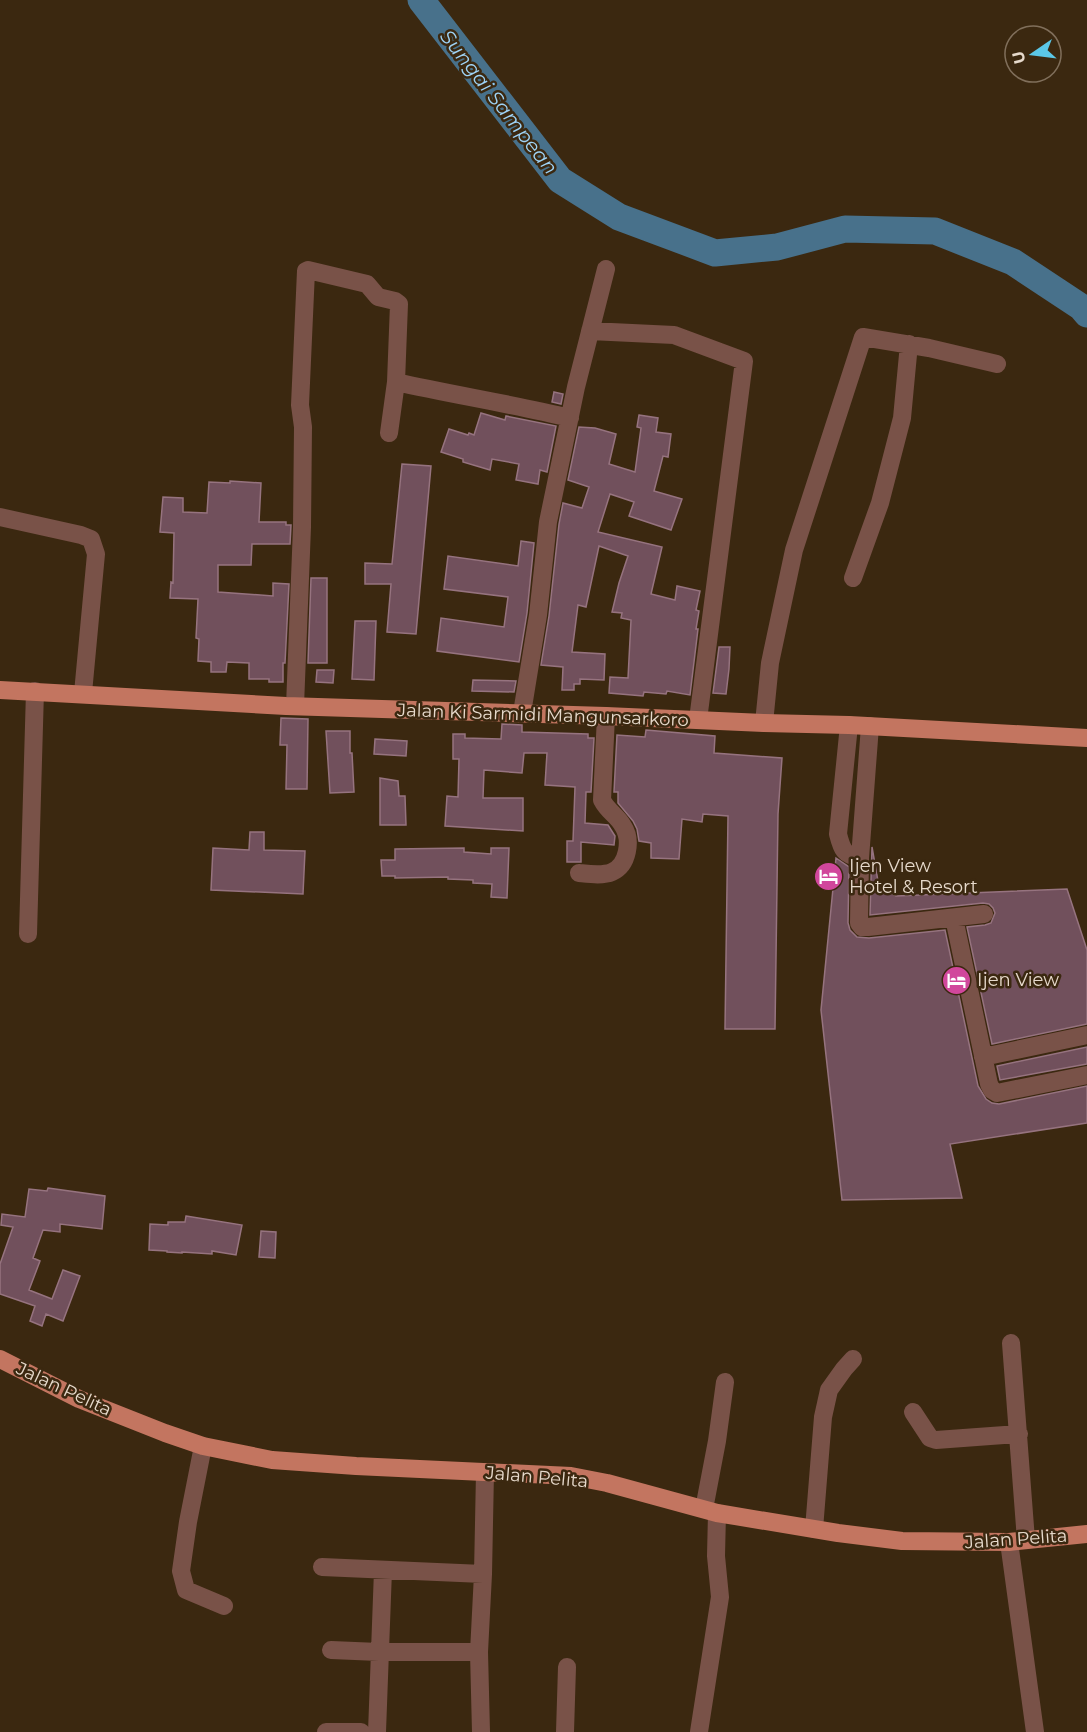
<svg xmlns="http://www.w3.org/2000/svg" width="1087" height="1732" font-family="Montserrat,sans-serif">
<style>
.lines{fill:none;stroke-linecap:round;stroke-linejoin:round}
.river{stroke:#48718b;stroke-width:27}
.building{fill:#71505c;stroke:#96737f;stroke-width:1.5}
.minor{stroke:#795248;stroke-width:18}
.major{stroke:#c37560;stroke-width:18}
.labels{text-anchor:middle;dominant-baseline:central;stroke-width:5;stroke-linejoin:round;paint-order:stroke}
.street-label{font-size:18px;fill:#e7dacc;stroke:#3b2810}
.poi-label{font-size:18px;fill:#e7dacc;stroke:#3b2810;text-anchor:start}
.water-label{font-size:20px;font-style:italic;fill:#9ed3f6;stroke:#3b2810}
</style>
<rect width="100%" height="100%" fill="#3b2810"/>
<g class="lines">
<path class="river" d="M421,0L560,180L619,217L715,253L777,247L845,229L935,231L1013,262L1081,307L1087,314"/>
</g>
<path class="building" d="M554,392L563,394L561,404L552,402Z
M481,413L505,420L506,416L556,426L547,472L540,470L538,484L516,480L519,464L492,459L490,470L463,462V459L441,452L449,429L468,435L469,433L474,435Z
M639,415L658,418L656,432L671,434L668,457L663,456L654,491L682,499L671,530L629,516L634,502L610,494L598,532L662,547L651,594L675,600L677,586L700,591L696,610L699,611L696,629H698L690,695L667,691L666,694L644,692L643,696L609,693L610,677L628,678L631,620L621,618L622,613L612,612L619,583L628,556L599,546L586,607L578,605L572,652L605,654L604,680L580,679V684H574V690H562L563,667L541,665L549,616L559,524L563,503L582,508L589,487L568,480L579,427L595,428L616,434L609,464L635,472L641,428L637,427Z
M402,464L431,466L416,634L387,632L391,584H365V563L392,564Z
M230,481L261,483L259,522H286V525H291L290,544H252L251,565H218V592L273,596V583L289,584L285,663H283V682H269V679H249V663L227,662L226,672H211V662L198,661L199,639L196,638L198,599L170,598L171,582L173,583L174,533L160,532L163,497L183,498V512L207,513L209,482L230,483Z
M521,541L534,543L527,613L519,662L437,651L441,618L504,627L508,597L444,589L448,556L518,566Z
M311,578H327V663H308Z
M355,621H376L374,680L352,679Z
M719,647H730L729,669L726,694L713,693Z
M317,670H334L333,683L316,682Z
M473,680L516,681L514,692L472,691Z
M281,718L308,719L307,789H286L287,745H280Z
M502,724L522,725V732L588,734V738H594L591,792H586L585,823L608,825L615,836L614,845L581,842V862H567V841H573L575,787L545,785L547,753H524L522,773L484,770L483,798H523V831L445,826L447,796L458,797L459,759H453V734H465V738L501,739Z
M646,730L715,736L714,753L782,758L778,814L775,1029H725L728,816L703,814L702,822L682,819L679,859L651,858V843L639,841L637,829L633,821L618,803V792H614L617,735L645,737Z
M326,731H350V753H352L354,792L330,793Z
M375,739L407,741L406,756L374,754Z
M380,778L398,781L399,796H405L406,825H380Z
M250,832H264V850L305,851L303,894L211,890L213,848L249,850Z
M872,847L879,887L896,896L1067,889L1087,950V1024L992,1044L967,927L985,925L991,923L995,913L993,908L989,904L983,903L870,915Z
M464,848V852L491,854V848H509L507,898L491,897L492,884L473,883V880L448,879V877L395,878V876H382L381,860H395V849Z
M836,858L849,867L848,923L850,930L857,937L869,938L945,930L978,1086L986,1099L992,1103L999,1104L1087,1086V1123L950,1144L962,1198L842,1200L821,1010Z
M1087,1047V1064L1000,1080L997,1066Z
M48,1188L105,1196L102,1229L60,1224V1232L43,1230L33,1258L40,1261L29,1290L52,1299L63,1270L80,1276L63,1321L46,1314L42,1326L30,1321L35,1306L0,1294V1264L13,1227L1,1225L2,1214L25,1217L29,1189L47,1191Z
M186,1216L242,1225L236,1255L212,1251V1254L182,1252V1253L167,1252V1251L149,1250L150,1224L168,1225V1222H185Z
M261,1231L276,1232L275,1258L259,1257Z"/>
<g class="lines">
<path class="minor" d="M590,331L674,335L744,361L698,720
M396,382C454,395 512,404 570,418
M0,517L81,535L91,539L96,554L83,693
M853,578L880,503L902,418L909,344
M295,706L302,527L303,427L300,405L306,271L308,270L367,284L378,297L395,301L399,304L396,382L389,433
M522,713L538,615L548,522L576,387L606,269
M764,723L770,663L794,550L863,337L929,348L997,364
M849,725L838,834C842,850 844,855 860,858
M870,726L860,858L859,923L862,927H868L984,914
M579,873C589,874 603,876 612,872C628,865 632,840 623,826C617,815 608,812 602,800L606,716
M954,918L989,1084L992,1090L997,1093L1087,1075
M28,934L35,691
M983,1057L1087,1035
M1011,1343L1026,1540
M913,1412L930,1438L936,1440L1019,1434
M203,1446L188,1522L181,1571L186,1590L224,1606
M704,1509L717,1441L725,1382
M814,1529L823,1417L829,1390L844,1369L853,1359
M1009,1542L1035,1732
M322,1567L483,1574
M331,1650L379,1652H479
M326,1732H361
M377,1732L383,1570
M481,1732L479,1652L483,1574L485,1472
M565,1732L567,1667
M699,1732L720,1597L716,1556L717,1513"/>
<path class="major" d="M0,690L286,706L606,716L764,723L849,725L1087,738
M0,1359L79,1399L165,1433L203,1446L272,1460L356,1466L571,1476L607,1483L717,1513L838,1533L902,1541L1009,1542L1087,1534"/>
</g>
<defs>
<symbol id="hotel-disc" viewBox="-11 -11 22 22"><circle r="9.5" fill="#d1479c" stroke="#3b2810"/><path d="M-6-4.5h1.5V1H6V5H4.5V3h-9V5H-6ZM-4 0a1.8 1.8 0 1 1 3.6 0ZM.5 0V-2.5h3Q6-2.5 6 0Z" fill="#fff"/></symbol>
</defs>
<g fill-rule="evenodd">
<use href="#hotel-disc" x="812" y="860" width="33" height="33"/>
<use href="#hotel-disc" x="940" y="964" width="33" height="33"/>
</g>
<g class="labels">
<g class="street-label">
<text transform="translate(543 715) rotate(2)">Jalan Ki Sarmidi Mangunsarkoro</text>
<text transform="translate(64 1389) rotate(25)">Jalan Pelita</text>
<text transform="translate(537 1477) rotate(5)">Jalan Pelita</text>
<text transform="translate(1016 1539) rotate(-4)">Jalan Pelita</text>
</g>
<g class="poi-label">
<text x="849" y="866">Ijen View<tspan x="849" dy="21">Hotel &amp; Resort</tspan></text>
<text x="977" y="980">Ijen View</text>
</g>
<g class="water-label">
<text transform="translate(499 102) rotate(52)">Sungai Sampean</text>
</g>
</g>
<g transform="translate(1033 54) rotate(256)"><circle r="28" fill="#3b2810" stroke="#806f5b" stroke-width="1.5"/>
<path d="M0-4.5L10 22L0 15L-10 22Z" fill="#5bc7e7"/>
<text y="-9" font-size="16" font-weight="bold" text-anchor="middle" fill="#e7dacc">U</text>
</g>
</svg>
